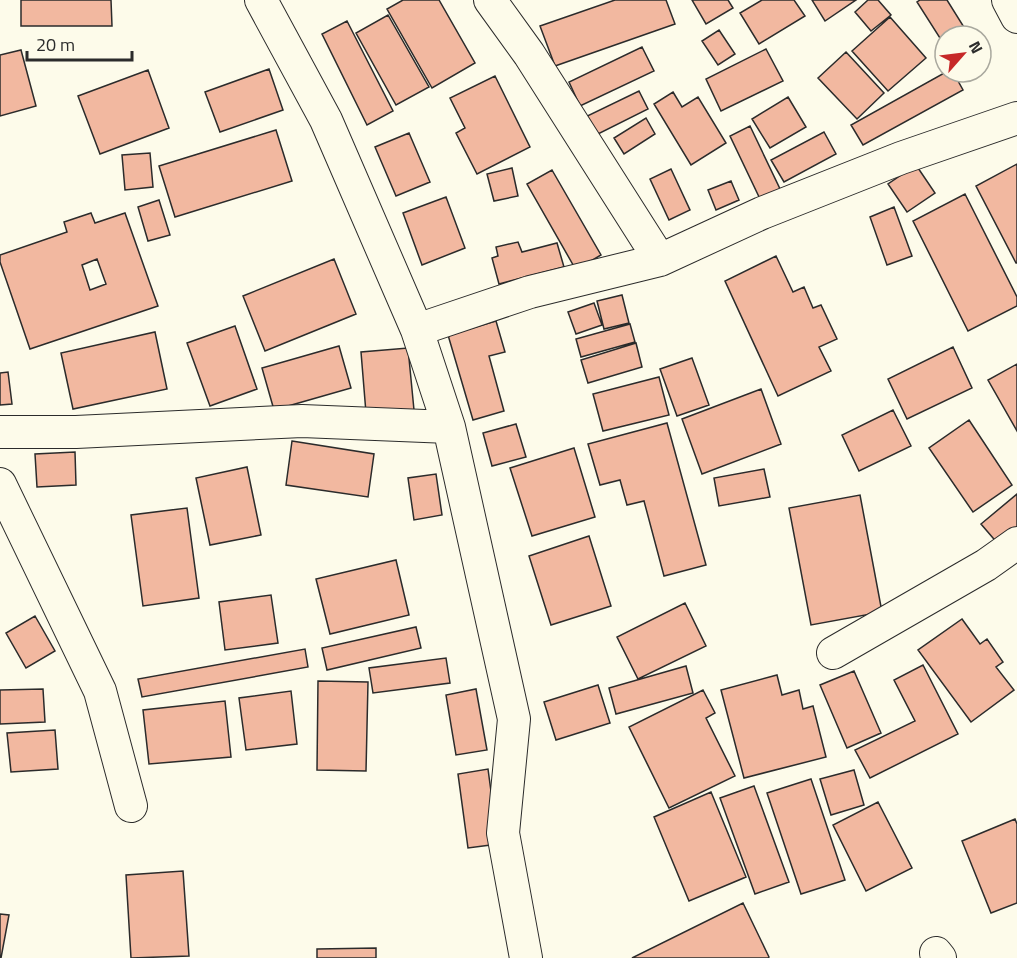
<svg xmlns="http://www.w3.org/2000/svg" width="1017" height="958" font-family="'Titillium Web',sans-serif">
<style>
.building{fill:#f2b8a0;stroke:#2b2b2b;stroke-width:1.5;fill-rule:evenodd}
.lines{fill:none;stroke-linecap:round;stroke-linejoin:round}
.street-casing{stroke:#2b2b2b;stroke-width:34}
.street{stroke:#fdfbea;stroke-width:32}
</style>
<rect width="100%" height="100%" fill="#fdfbea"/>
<path class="building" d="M21,0H111L112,26H21Z
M403,0H439L475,63L432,88L387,9Z
M615,0H666L675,24L555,66L540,26Z
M692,0H728L733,8L706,24Z
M762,0H794L805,16L759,44L740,13Z
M812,0H856L825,21Z
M868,0H878L891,15L871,31L855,12Z
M920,0H947L967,32L961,36H945V46L917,2Z
M388,15L429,87L396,105L356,33Z
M890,17L926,58L888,91L852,51Z
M347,21L393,111L367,125L322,34Z
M719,30L735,54L718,65L702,41Z
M642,47L654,71L580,106L569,82Z
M766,49L783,81L721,111L706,79Z
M21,50L36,106L0,116V55Z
M846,52L884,93L857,119L818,78Z
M269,69L283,110L220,132L205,92Z
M148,70L169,128L100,154L78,96Z
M946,72H953L963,90L863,145L851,125Z
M495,76L530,147L477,174L456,133L465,128L450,98Z
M639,91L648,109L590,138L581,119Z
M673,92L682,107L698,97L726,143L691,165L654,104Z
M788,97L806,127L770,148L752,119Z
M646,118L655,134L624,154L614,138Z
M750,126L781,191L761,201L730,136Z
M276,130L292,181L175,217L159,166Z
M824,132L836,154L784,182L771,160Z
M409,133L430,182L396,196L375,147Z
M150,153L153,187L125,190L122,155Z
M1017,164V263H1016L976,186Z
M916,165L935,193L907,212L888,184Z
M512,168L518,196L494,201L487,174Z
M671,169L690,210L669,220L650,179Z
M552,170L601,255L576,270L527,184Z
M731,181L739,200L716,210L708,190Z
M965,194L1017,297V306L968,331L913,221Z
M446,197L465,248L422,265L403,213Z
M159,200L170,235L148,241L138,207Z
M894,207L912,256L887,265L870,217Z
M91,213L95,223L125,213L158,306L30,349L0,262V255L67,232L64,222ZM97,259L106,284L90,290L82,265Z
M518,242L522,252L557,243L564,267L499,284L492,258L498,256L496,247Z
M776,256L793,292L804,287L813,308L821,305L837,339L819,347L831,371L778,396L725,281Z
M334,259L356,314L265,351L243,296Z
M622,295L629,323L604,329L597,301Z
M594,303L602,325L576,334L568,312Z
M496,321L505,352L489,356L504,411L473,420L448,335Z
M630,324L635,342L581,357L576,339Z
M235,326L257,389L210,406L187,343Z
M155,332L167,389L73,409L61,353Z
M636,343L642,367L588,383L581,360Z
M339,346L351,388L274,410L262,368Z
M953,347L972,388L907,419L888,379Z
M408,348L414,410L366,413L361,352Z
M692,358L709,405L677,416L660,369Z
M1017,364V431L988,380Z
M8,372L12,404L0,405V373Z
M659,377L669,415L603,431L593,394Z
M761,389L781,444L702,474L682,419Z
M893,410L911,446L859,471L842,435Z
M969,420L1012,485L973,512L929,448Z
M667,423L706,565L664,576L644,501L627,505L620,480L600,485L588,444Z
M516,424L526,457L492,466L483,433Z
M292,441L374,454L368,497L286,485Z
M574,448L595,517L532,536L510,468Z
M75,452L76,485L37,487L35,454Z
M247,467L261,535L210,545L196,478Z
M764,469L770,497L719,506L714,478Z
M436,474L442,515L414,520L408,478Z
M1017,494V530L999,545L981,524Z
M860,495L882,612L811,625L789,508Z
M187,508L199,598L143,606L131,515Z
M589,536L611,606L551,625L529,556Z
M396,560L409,615L330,634L316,579Z
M271,595L278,643L225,650L219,602Z
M685,603L706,646L638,679L617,637Z
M35,616L55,651L26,668L6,633Z
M962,619L980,644L987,639L1003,662L996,667L1014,690L971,722L918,650Z
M416,627L421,648L327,670L322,648Z
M305,649L308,667L142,697L138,679Z
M446,658L450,683L373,693L369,668Z
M923,665L958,734L870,778L855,750L915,721L894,680Z
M686,666L693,693L616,714L609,688Z
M854,671L881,733L847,748L820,685Z
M777,675L782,695L799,690L803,709L813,706L826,757L744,778L721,690Z
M318,681L368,682L366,771L317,770Z
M598,685L610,723L556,740L544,702Z
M43,689L45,722L0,724V690Z
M476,689L487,750L456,755L446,695Z
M703,690L715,713L706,718L735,776L669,808L629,727Z
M291,691L297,744L246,750L239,698Z
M225,701L231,757L149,764L143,710Z
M55,730L58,769L11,772L7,733Z
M488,769L498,844L468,848L458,774Z
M854,770L864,805L831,815L820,779Z
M811,779L845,880L801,894L767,793Z
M754,786L789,882L755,894L720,798Z
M711,792L746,877L689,901L654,817Z
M878,802L912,868L866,891L833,825Z
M1015,819L1017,824V903L991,913L962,841Z
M183,871L189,956L131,958L126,875Z
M743,903L769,957L768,958H632Z
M0,914L9,915L1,958H0Z
M376,948V958H317V949Z"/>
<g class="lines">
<defs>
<path id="street" d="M261,0L326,120L417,330L449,427L514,719L503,833L526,958
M490,0L529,54L660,260
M1008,0L1017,17
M417,330L530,292L660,260L762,213L901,158L1017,118
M0,432H76L302,421L449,427
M0,484L100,691L131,806
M833,653L986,565L1017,543
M936,953L940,958"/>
</defs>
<use href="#street" class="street-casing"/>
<use href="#street" class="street"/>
</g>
<g transform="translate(963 54) rotate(62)"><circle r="28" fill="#fdfbea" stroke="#a9a89e" stroke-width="1.5"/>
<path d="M0-4.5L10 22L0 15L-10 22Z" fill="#c62828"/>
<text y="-9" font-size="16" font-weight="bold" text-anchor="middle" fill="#2b2b2b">N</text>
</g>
<path d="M27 51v9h105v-9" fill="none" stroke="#2b2b2b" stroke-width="3"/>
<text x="36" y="51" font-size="18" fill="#2b2b2b" stroke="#fdfbea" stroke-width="4.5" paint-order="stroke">20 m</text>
</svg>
